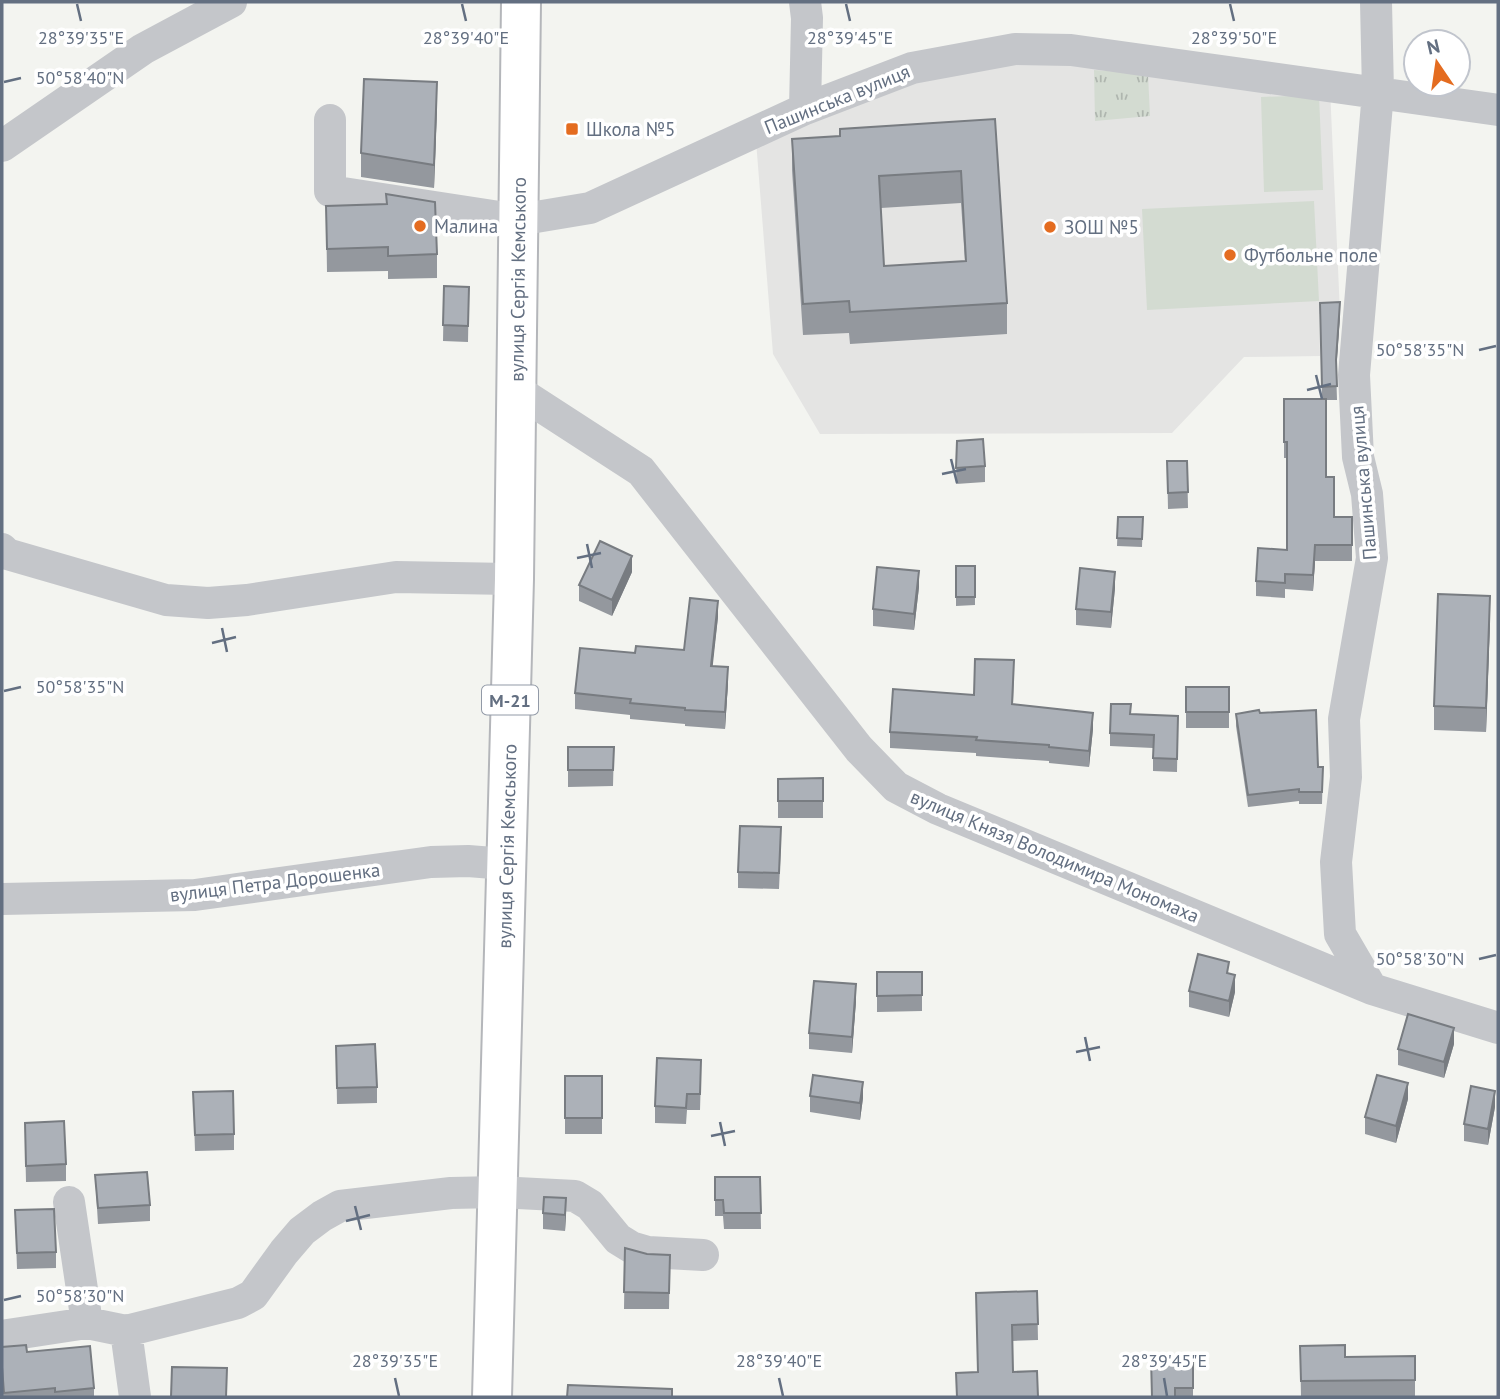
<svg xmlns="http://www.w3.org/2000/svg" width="1500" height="1399" font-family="'PT Sans',sans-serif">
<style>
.built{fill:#e4e4e3}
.grass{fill:#d3dbd1}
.park{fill:url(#park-tufts)}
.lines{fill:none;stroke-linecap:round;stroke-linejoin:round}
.highway-casing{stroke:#b4b6ba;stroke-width:42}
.minor{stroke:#c4c6ca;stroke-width:32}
.highway{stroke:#fff;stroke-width:38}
.wall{fill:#94989e;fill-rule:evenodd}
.shaded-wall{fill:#787c81}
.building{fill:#acb1b8;stroke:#787c81;stroke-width:2;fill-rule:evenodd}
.ticks{fill:none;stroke:#636f81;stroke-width:2.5}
.poi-dot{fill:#e46c20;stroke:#fff;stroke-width:2.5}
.labels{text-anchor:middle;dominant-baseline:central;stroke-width:7;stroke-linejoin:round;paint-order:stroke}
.shield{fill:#fff;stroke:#929aa7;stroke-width:2}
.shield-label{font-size:18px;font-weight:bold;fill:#636f81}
.street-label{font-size:19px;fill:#636f81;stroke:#fff}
.poi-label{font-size:19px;fill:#636f81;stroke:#fff;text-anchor:start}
.ticks-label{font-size:18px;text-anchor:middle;fill:#636f81;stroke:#fff;stroke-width:7;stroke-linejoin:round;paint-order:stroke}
</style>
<defs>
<pattern id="park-tufts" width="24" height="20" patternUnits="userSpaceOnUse" patternTransform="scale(1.75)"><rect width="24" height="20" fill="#d3dbd1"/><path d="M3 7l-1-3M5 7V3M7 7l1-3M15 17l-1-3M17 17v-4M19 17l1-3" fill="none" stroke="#afb6af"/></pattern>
</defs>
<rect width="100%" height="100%" fill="#f3f4f0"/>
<path class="built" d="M1019,55L1330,88L1340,313L1319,314L1320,356L1244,357L1172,433L820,434L773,354L756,141L910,73Z"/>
<path class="grass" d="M1319,95L1323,190L1264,192L1261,97Z
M1314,201L1319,301L1147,310L1142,209Z"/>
<path class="park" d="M1094,70L1148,74L1150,116L1095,121Z"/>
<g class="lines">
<defs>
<g id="highway">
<path id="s1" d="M492,1397L514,579L521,2"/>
</g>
</defs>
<use href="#highway" class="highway-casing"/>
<path class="minor" d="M805,109L807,18L805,2
M330,120V191L518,220L590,208L805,109L912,68L1015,49L1071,50L1498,110
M2,146L143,49L231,2
M516,390L641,471L859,749L896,787L938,809L1372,989L1498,1028
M2,549L7,554L166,600L208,603L247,600L396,577L514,579
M2,899L195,895L431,862L468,861L506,864
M1372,989L1340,934L1336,862L1346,777L1344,719L1372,558L1367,494L1358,457L1354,375L1378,92L1376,2
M69,1202L87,1323
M126,1331L135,1397
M2,1336L87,1323L126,1331L238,1303L253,1295L284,1252L302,1231L322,1216L340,1206L451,1193L498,1192L575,1196L590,1205L618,1239L631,1247L648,1252L703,1255"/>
<use href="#highway" class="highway"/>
</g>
<path class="wall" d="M437,106L434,188L361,177V153Z
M995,119L1007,303V334L850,344L849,333L803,335L792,170V139L840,136ZM961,203L965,261L884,266L881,208Z
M326,206L437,254V278L388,279V271L327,272Z
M444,286L469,287L468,342L443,341Z
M1320,303L1340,315L1336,368L1337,400H1326V477L1334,517H1352V561H1315L1313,591L1285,589V598L1256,596V581L1287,550V458H1284V399H1322Z
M957,441L985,466V482L956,484Z
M1167,461H1187L1188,508L1168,509Z
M1118,517H1143L1142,547L1117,546Z
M956,566H975V605L956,606Z
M632,572L612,616L579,601V585Z
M919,587L914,630L873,626V609Z
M1115,588L1111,628L1076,625V609Z
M718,617L712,666L728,683L725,729L685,726V724L630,719V715L575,709V693L635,653L684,650Z
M1490,620L1486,732L1434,730V706Z
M1014,676L1013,704L1093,729L1089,767L1049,763V761L976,756V753L890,748V732Z
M1186,687H1229V728H1186Z
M1260,713L1318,767H1323L1322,804H1299V801L1248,807L1236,726V714Z
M1131,714L1178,716L1177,772L1153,771V748L1110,746V733Z
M568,747H614L613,786L568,787Z
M823,778V818H778V779Z
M781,844L779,889L738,888V872Z
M877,972H922V1011L877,1012Z
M1229,974L1235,992L1229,1017L1189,1007V991Z
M856,1001L852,1053L809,1049V1033Z
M1454,1044L1444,1078L1398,1065V1049Z
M336,1046L377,1087V1103L337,1104Z
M565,1076H602V1134H565Z
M701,1076L700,1110H687L686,1124L655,1123V1106Z
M193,1092L234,1134V1150L195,1151Z
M810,1096L863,1098L860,1120L810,1112Z
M1408,1099L1396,1143L1365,1134V1117Z
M1495,1107L1488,1145L1464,1141V1124Z
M25,1139L66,1164V1181L26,1182Z
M95,1175L150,1205V1221L98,1224Z
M715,1177H760L761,1229H724L723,1216H715Z
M15,1210L56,1252V1268L17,1269Z
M543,1213L566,1214L565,1231L543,1229Z
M625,1248L647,1254L670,1255L669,1309H624Z
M1037,1291L1038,1340L1012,1341L1013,1372L1038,1397H956V1373L977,1372Z
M1300,1346L1345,1357L1415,1356V1396L1301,1397Z
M2,1347L27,1352L94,1388V1397H3L2,1383Z
M1151,1358L1193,1388V1397H1152Z"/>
<path class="shaded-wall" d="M437,82V106L434,188V165Z
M1340,302V315L1336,373V360Z
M1315,545V561L1313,591V575Z
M632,556V572L612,616V600Z
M919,571V587L914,630V614Z
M1115,572V588L1111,628V612Z
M1490,596V620L1486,732V708Z
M718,601V617L711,682V666Z
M728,667V683L725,729V712Z
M1093,713V729L1089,767V751Z
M1235,975V992L1229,1017V1001Z
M856,984V1001L852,1053V1037Z
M1454,1028V1044L1444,1078V1062Z
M863,1082V1098L860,1120V1103Z
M1408,1083V1099L1396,1143V1126Z
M1495,1091V1107L1488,1145V1129Z
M566,1198V1214L565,1231V1215Z"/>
<path class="building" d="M364,79L437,82L434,165L361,153Z
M995,119L1007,303L850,312L849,301L803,304L792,139L840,136V129ZM961,171L966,261L884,266L879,176Z
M386,194L435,202L437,254L388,256V247L327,249L326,206L387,204Z
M444,286L469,287L468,326L443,325Z
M1340,302L1336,360L1337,386L1322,387L1320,303Z
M1284,399H1326V477H1334V517H1352V545H1315L1313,575L1285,574V583L1256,581L1258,548L1287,550V442H1284Z
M983,439L985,466L956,468L957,441Z
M1167,461H1187L1188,492L1168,493Z
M1118,517H1143L1142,539L1117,538Z
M600,541L632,556L612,600L579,585Z
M956,566H975V597H956Z
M877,567L919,571L914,614L873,609Z
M1080,568L1115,572L1111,612L1076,609Z
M1438,594L1490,596L1486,708L1434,706Z
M690,598L718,601L711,666L728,667L725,712L685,710V708L630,703L631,699L575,693L580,648L635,653L636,646L684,650Z
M975,659L1014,660L1012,704L1093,713L1089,751L1049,747V745L976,740L977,737L890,732L893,689L974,695Z
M1186,687H1229V712H1186Z
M1111,704H1131L1130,714L1178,716L1177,759L1153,758L1154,735L1110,733Z
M1259,710L1260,713L1316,710L1318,767H1323L1322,792H1299V789L1248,795L1236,714Z
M568,747H614L613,770H568Z
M823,778V801H778V779Z
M740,826L781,827L779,873L738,872Z
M1198,954L1229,962L1227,973L1235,975L1229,1001L1189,991Z
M877,972H922V995L877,996Z
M814,981L856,984L852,1037L809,1033Z
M1408,1014L1454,1028L1444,1062L1398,1049Z
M375,1044L377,1087L337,1088L336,1046Z
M657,1058L701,1060L700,1094H687L686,1108L655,1106Z
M813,1075L863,1082L860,1103L810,1096Z
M1377,1075L1408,1083L1396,1126L1365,1117Z
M565,1076H602V1118H565Z
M1471,1086L1495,1091L1488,1129L1464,1124Z
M233,1091L234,1134L195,1135L193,1092Z
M64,1121L66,1164L26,1166L25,1123Z
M147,1172L150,1205L98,1208L95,1175Z
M715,1177H760L761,1213H724L723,1200H715Z
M544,1197L566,1198L565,1215L543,1213Z
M54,1209L56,1252L17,1253L15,1210Z
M625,1248L647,1254L670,1255L669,1293L624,1292Z
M1037,1291L1038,1324L1012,1325L1013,1372L1037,1371L1038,1397H957L956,1373L978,1372L976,1293Z
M26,1345L27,1352L90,1346L94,1388L55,1392V1388L4,1393L2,1367V1347Z
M1345,1345V1357L1415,1356V1380L1301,1381L1300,1346Z
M1193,1357V1388H1175V1397H1152L1151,1358Z
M172,1367L227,1368L226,1397H171Z
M568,1385L672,1389V1397H567Z"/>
<path class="ticks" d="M77,4L81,21M462,4L466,21M846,4L850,21M1230,4L1234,21M4,82L21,78M1479,350L1496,346M1316,375L1322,399M1307,390L1331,384M951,459L957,483M942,474L966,469M587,544L592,568M577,558L601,553M222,628L227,652M212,643L236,637M4,691L21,687M1479,959L1496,955M1085,1037L1090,1061M1076,1052L1100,1047M720,1122L725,1146M711,1136L735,1131M355,1206L361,1230M346,1221L370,1215M4,1300L21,1296M395,1378L399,1396M779,1378L783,1396M1164,1378L1167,1396"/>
<g class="poi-dot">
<rect x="565" y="122" width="14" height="14" rx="3.5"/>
<circle cx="420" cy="226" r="7"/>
<circle cx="1050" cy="227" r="7"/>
<circle cx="1230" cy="255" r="7"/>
</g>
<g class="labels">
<rect class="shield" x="482" y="685.5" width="56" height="29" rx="5"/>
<g class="shield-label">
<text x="510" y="700">М-21</text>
</g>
<g class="street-label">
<text transform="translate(837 99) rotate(-22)">Пашинська вулиця</text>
<text stroke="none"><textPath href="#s1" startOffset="1118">вулиця Сергія Кемського</textPath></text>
<text transform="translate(1363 483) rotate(-95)">Пашинська вулиця</text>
<text stroke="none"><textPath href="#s1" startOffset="551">вулиця Сергія Кемського</textPath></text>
<text transform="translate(1055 856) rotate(23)">вулиця Князя Володимира Мономаха</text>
<text transform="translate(275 882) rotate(-7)">вулиця Петра Дорошенка</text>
</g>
<g class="poi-label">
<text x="586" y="129">Школа №5</text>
<text x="434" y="226">Малина</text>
<text x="1064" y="227">ЗОШ №5</text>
<text x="1244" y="255">Футбольне поле</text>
</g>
</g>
<g class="ticks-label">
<text x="81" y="44">28°39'35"E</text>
<text x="466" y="44">28°39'40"E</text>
<text x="850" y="44">28°39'45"E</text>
<text x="1234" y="44">28°39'50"E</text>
<text x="80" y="84">50°58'40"N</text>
<text x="1420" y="356">50°58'35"N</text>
<text x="80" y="693">50°58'35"N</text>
<text x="1420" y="965">50°58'30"N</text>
<text x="80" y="1302">50°58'30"N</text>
<text x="395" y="1367">28°39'35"E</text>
<text x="779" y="1367">28°39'40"E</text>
<text x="1164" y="1367">28°39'45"E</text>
</g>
<rect width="1500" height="1399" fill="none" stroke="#636f81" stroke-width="7"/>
<g transform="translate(1437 63) rotate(347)"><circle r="33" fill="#ffffff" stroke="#c1c5cd" stroke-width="2"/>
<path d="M0-5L12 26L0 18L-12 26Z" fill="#e46c20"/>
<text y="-10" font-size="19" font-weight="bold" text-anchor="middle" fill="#636f81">N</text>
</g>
</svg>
